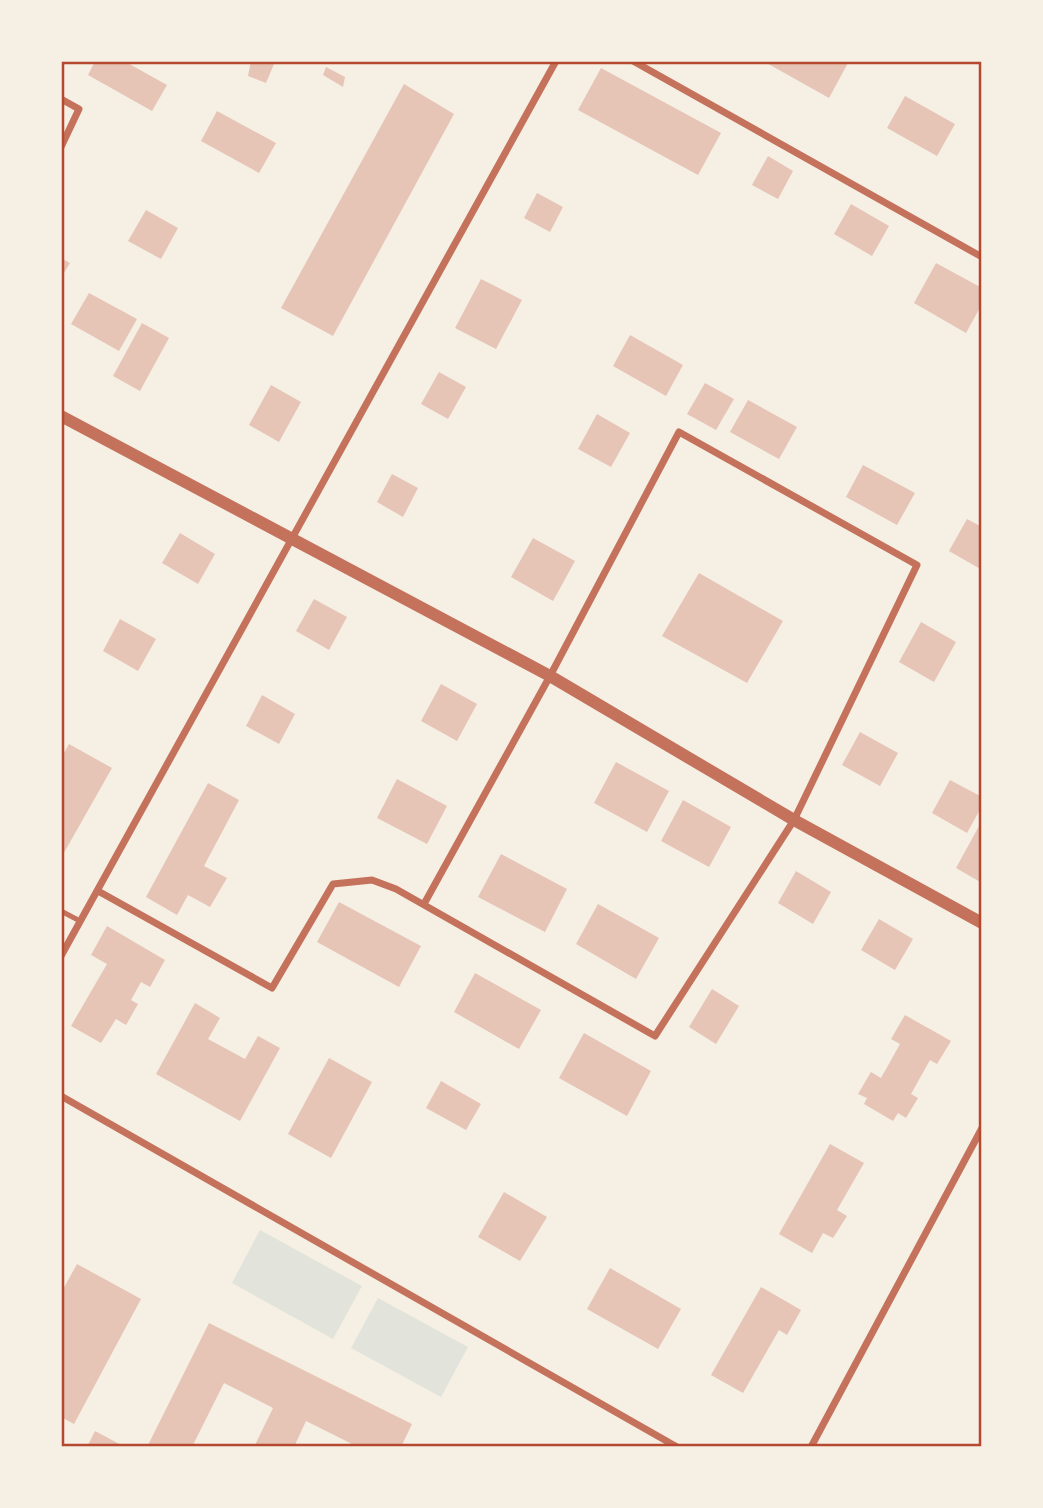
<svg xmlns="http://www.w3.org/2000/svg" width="1043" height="1508" font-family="Lato,sans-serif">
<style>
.green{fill:#e2e4dc}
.building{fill:#e6c5b7}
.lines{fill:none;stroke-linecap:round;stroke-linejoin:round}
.service{stroke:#c5725c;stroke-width:5}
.minor{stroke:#c5725c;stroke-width:7}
.tertiary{stroke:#c5725c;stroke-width:12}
.neatline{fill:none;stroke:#b5482f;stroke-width:2.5}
</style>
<rect width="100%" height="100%" fill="#f6efe4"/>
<path class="green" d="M260,1230L362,1286L333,1339L232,1283Z
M378,1298L468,1347L441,1397L351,1348Z"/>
<path class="building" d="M95,61H124L167,85L152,111L88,75Z
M251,61L274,64L266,83L248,76Z
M763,61H849L829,98Z
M326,67L345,77L343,87L323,75Z
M601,68L721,133L698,175L578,110Z
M404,84L454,114L333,336L281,308Z
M905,96L955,124L937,156L887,128Z
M217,111L276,143L259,173L201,141Z
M768,156L793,171L778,199L752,185Z
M537,193L563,207L550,232L524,218Z
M851,204L889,226L872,256L834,234Z
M146,210L178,228L161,259L128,241Z
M61,258L70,263L61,278Z
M936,263L982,288V304L966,333L914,303Z
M481,279L522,300L496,349L455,328Z
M89,293L137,319L119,351L71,324Z
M142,323L169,338L140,391L113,376Z
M630,335L683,365L666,396L613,366Z
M439,372L466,387L448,419L421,404Z
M705,383L734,399L716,430L687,414Z
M271,385L301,402L279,442L249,425Z
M748,400L797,427L779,459L730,432Z
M597,414L630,433L611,467L578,449Z
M863,465L915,493L897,525L846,497Z
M392,474L418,488L403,517L377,502Z
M967,519L982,527V570L949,551Z
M180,533L215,554L198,584L162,563Z
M533,538L575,561L553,601L511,577Z
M699,573L783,621L747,683L662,636Z
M314,599L347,617L329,650L296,631Z
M120,619L156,639L138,671L103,651Z
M921,622L956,642L934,682L899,662Z
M441,684L477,704L457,741L421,721Z
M262,695L295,714L279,744L246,726Z
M860,732L898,753L880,786L842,765Z
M69,744L112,768L61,858V758Z
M616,762L669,791L647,832L594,803Z
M397,779L447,806L427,844L377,818Z
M950,780L982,797V806L967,833L932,813Z
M208,783L239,800L204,866L227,878L210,907L188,895L177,915L146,897Z
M683,800L731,827L709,867L661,841Z
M979,826L982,828V883L956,868Z
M501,854L567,889L545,932L478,897Z
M796,871L831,892L813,924L778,903Z
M339,902L421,946L399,987L317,942Z
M598,904L659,938L636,979L576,944Z
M879,919L913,939L895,970L861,950Z
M107,926L165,960L150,987L141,982L131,1000L138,1004L126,1025L116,1019L101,1043L71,1026L107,964L91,955Z
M475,973L541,1010L519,1049L454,1012Z
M712,989L739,1006L716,1044L689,1027Z
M195,1003L220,1018L208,1039L245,1059L258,1036L280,1048L240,1121L156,1074Z
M905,1015L951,1041L937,1064L930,1060L911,1094L918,1098L906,1118L898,1113L893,1121L864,1104L867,1098L858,1094L871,1072L881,1078L900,1044L891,1039Z
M584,1033L651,1071L627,1116L559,1078Z
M329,1058L372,1082L331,1158L288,1134Z
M441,1081L481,1104L466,1130L426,1108Z
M830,1144L864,1163L837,1210L847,1216L833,1238L823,1233L812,1253L779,1234Z
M504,1192L547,1217L520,1261L478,1237Z
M77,1264L141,1299L74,1424L61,1417V1293Z
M610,1268L681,1309L658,1349L587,1309Z
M761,1287L801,1310L787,1335L779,1330L743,1393L711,1375Z
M209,1323L412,1424L401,1447H353L354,1445L306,1421L294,1447H254L273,1408L224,1383L192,1447H147Z
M95,1431L125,1447H87Z"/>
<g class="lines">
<path class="service" d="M61,911L80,921"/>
<path class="minor" d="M633,61L982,257
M61,99L79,109L61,147
M98,891L272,988L333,884L372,880L396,889L655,1036L794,820L917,565L679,432L550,676L424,904
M61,956L556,61
M61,1096L677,1447
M811,1447L982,1128"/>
<path class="tertiary" d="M61,416L550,676L794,820L982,923"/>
</g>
<rect width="1043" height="1508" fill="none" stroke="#f6efe4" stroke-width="126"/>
<rect x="63" y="63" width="917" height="1382" class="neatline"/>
</svg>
